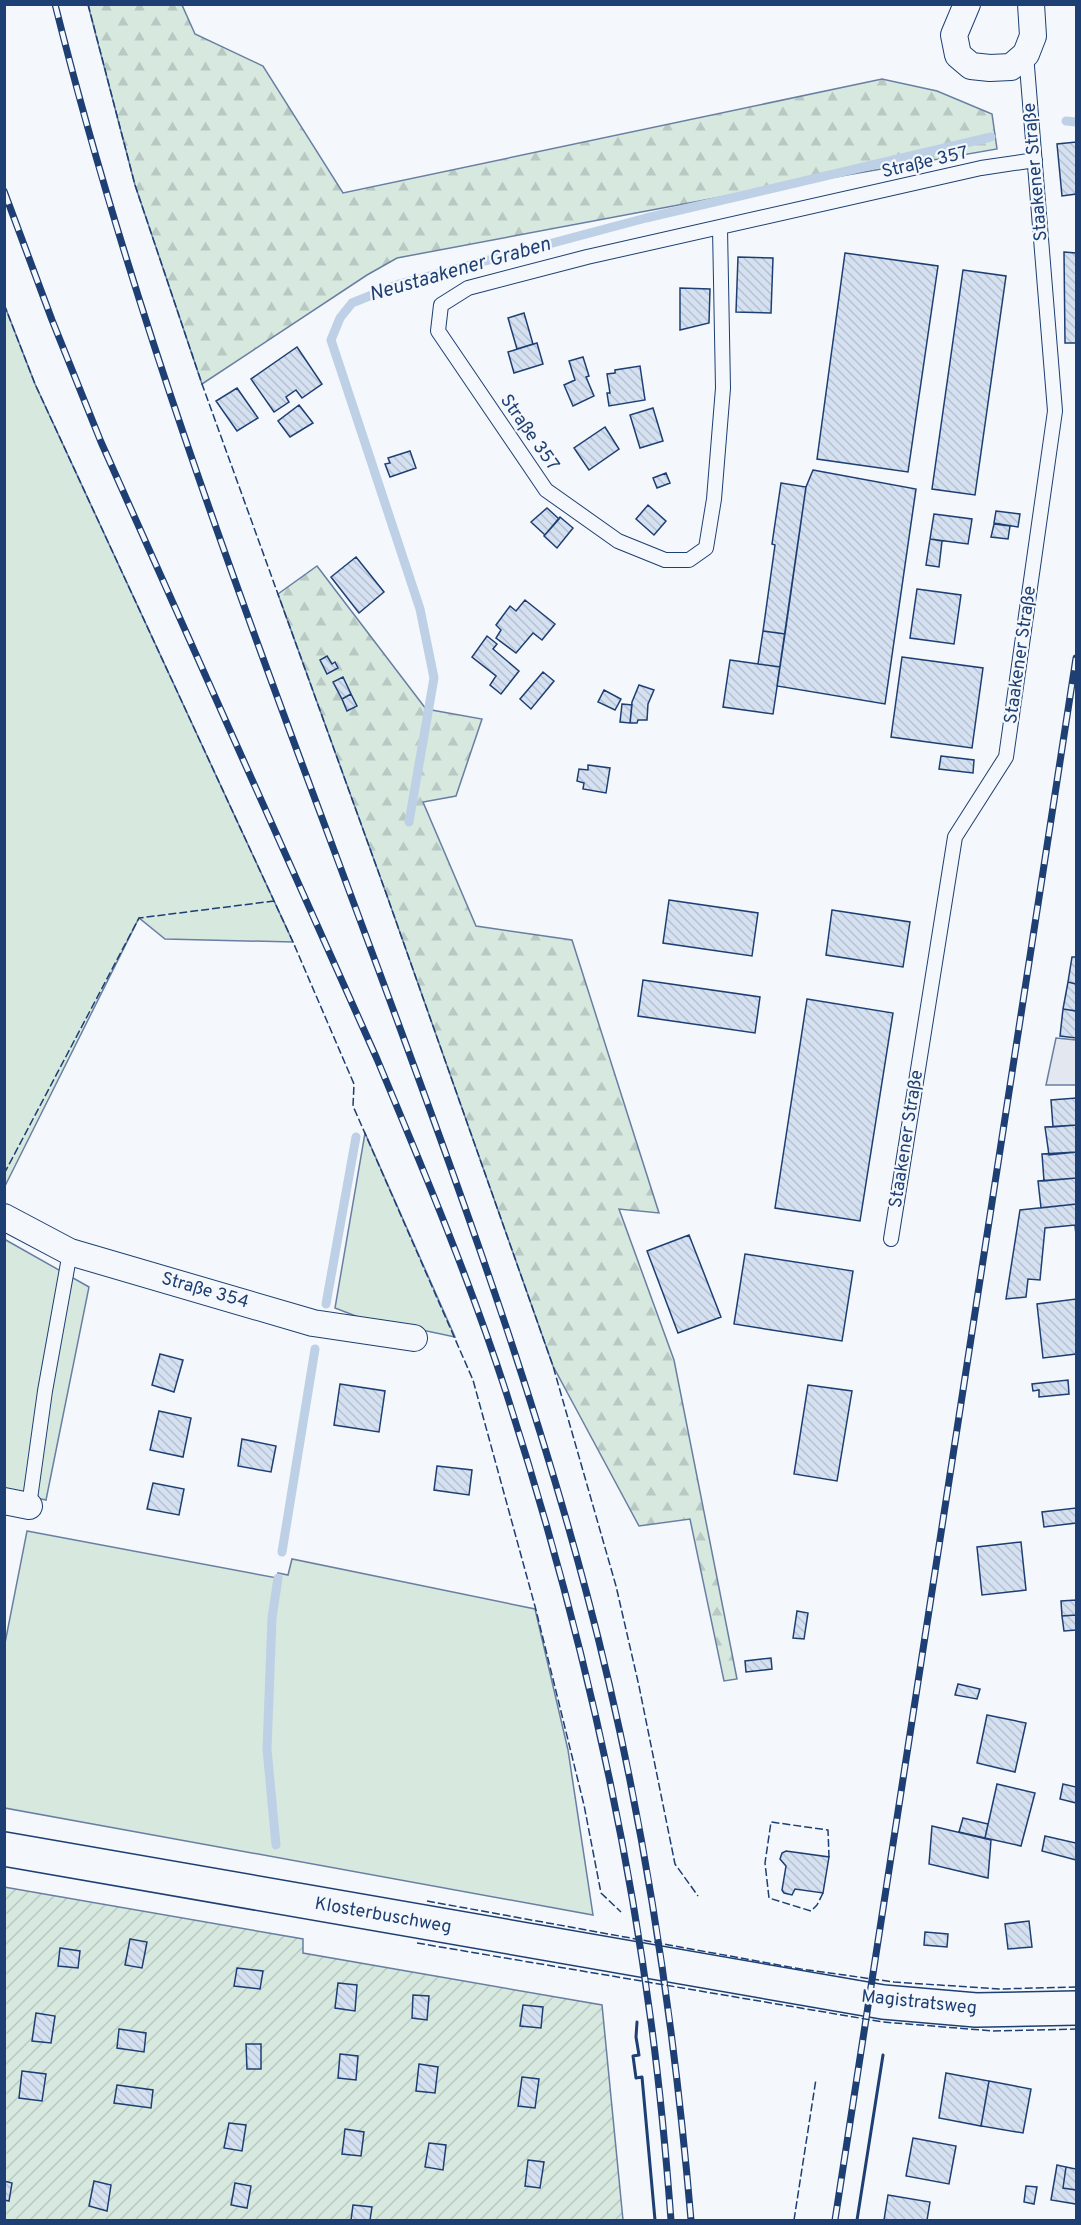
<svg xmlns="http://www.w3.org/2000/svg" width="1081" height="2225" font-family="Overpass,sans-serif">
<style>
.green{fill:#d7e8df;stroke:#687fa3;stroke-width:1.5}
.forest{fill:url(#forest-firs);stroke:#687fa3;stroke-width:1.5}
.garden{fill:url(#garden-furrows);stroke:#687fa3;stroke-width:1.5}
.parking{fill:#e3e8f0;stroke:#687fa3;stroke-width:1.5}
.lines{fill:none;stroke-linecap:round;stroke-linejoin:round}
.stream{stroke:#bed0e5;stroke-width:9}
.building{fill:url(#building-back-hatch);stroke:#1d3f73;stroke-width:1.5}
.lane-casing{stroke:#1d3f73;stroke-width:16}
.street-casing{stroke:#1d3f73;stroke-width:28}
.secondary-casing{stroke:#1d3f73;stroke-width:36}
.lane{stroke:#f4f7fb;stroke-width:14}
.street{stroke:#f4f7fb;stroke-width:26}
.secondary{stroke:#f4f7fb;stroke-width:33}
.rail-casing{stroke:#1d3f73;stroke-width:7}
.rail{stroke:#f4f7fb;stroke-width:4.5;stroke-dasharray:14;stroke-linecap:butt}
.fence{stroke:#1d3f73;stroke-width:1.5;stroke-dasharray:8 3;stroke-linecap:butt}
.wall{stroke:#1d3f73;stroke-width:3}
.labels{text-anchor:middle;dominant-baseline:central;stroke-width:4.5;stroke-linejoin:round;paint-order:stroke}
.street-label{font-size:18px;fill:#1d3f73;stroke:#f4f7fb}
.water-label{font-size:20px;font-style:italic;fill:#1d3f73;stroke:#f4f7fb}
</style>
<defs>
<pattern id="forest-firs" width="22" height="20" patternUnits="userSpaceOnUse" patternTransform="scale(1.5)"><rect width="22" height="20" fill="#d7e8df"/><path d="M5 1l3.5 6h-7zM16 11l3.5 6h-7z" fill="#b8c8c3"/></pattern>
<pattern id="garden-furrows" width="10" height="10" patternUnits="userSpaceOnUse" patternTransform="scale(1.5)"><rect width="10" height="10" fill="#d7e8df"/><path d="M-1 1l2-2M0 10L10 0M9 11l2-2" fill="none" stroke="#b8c8c3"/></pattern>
<pattern id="building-back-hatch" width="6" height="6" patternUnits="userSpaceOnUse" patternTransform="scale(1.5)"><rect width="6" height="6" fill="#d5e0f0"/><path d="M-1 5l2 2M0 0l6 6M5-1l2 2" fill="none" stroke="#b6c1d1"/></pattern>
</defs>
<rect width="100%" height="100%" fill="#f4f7fb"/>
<path class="green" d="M4,304L35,384L293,942L165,939L139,918L5,1186Z
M365,1133L455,1337L379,1321V1325L335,1308Z
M4,1239L89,1287L46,1500L5,1491Z
M27,1531L277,1578L278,1573L288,1575L292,1559L535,1609L568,1750L593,1915L5,1808V1643Z"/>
<path class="forest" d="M88,5H182L195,34L263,66L343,193L882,79L937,91L992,114L997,149L737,194L397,258L367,275L202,384L135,185Z
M317,566L426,709L482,719L456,796L423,802L476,926L572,940L659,1213L619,1209L674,1360L737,1679L724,1681L690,1519L639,1526L553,1366L386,893L278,594Z"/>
<path class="garden" d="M4,1887L303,1939V1953L602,2005L623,2220H5Z"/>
<path class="parking" d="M1056,1038L1076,1040V1085H1046Z"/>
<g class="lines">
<path class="stream" d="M1066,121L1076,122
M409,822L434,678L420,609L331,340L340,318L352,303L399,284L646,218L991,137
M326,1304L356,1137
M282,1552L315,1349
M276,1845L267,1749L272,1618L278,1578"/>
</g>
<path class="building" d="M1076,142V194L1062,196L1057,144Z
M1064,252L1076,253V343H1065Z
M845,253L938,266L908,472L817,459Z
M738,257L773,258L771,313L736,312Z
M963,270L1006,276L975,495L932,489Z
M680,288L710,289L709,323L680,330Z
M524,313L533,344L517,349L508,318Z
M537,343L543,364L514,373L508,352Z
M297,347L322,384L302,398L296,390L286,397L289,402L274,412L251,379Z
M583,357L589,376L586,377L594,396L573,406L564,385L575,380L569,361Z
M640,366L645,400L609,406L607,393H610L607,374L615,373V370Z
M237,388L258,418L237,431L216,401Z
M299,405L313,423L290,437L278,421Z
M653,408L663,441L640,448L630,415Z
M605,427L619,449L589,470L574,448Z
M410,451L416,468L390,477L385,464L390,463L388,458Z
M813,470L916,489L885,704L777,686L806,487Z
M666,473L670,483L657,488L653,478Z
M781,483L806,487L785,634L763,631L775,545L772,544Z
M648,505L666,521L654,535L636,519Z
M547,508L559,519L545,535L531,522Z
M996,511L1020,514L1018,527L994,523Z
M934,514L972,519L968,544L930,539Z
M560,517L573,528L557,548L544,536Z
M994,524L1010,526L1008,539L991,537Z
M930,539L942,541L939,567L926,565Z
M356,557L384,592L359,613L331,577Z
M917,589L961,595L954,644L910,638Z
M525,600L555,624L542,640L533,633L516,653L496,638L501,630L496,625L510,606L516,611Z
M763,631L785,634L780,667L758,664Z
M487,636L497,644L493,649L519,671L501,694L490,685L496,676L472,657Z
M327,656L332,664L335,662L338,668L327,674L320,660Z
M902,657L983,668L972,748L891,737Z
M730,660L780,667L773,714L723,707Z
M543,672L554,681L531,709L520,699Z
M343,677L351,694L342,699L333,682Z
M639,685L654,690L648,704L647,720H638L637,723H630L632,702Z
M604,690L621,699L615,710L598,702Z
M351,694L357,706L347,711L342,699Z
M622,704L632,705L630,723L620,722Z
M941,756L974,760L973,773L939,769Z
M588,765L610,768L606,793L583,789L584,783L577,781L579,769L588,770Z
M669,900L758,913L752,956L663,943Z
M832,910L910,922L903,967L826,955Z
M1072,957H1076V984L1068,982Z
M643,980L760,997L755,1033L638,1016Z
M1068,982L1076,984V1011L1063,1009Z
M807,999L893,1013L860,1221L775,1208Z
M1063,1009L1076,1011V1038L1060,1036Z
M1076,1098V1125L1053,1127L1051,1100Z
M1076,1125V1152L1049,1155L1045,1127Z
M1076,1152V1178L1044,1181L1042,1154Z
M1076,1178V1204L1041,1208L1038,1181Z
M1076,1204V1235L1075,1225L1045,1228L1040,1280L1028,1279L1026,1297L1006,1299L1020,1210Z
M689,1235L721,1317L678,1333L647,1251Z
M745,1254L853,1271L842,1341L734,1324Z
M1076,1299V1354L1043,1358L1037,1304Z
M160,1354L183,1360L174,1392L152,1385Z
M1068,1380L1069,1394L1039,1397V1390L1033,1391L1032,1384Z
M340,1384L385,1391L379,1432L334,1425Z
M808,1385L852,1391L837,1481L794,1474Z
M159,1411L191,1418L183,1457L150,1450Z
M242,1439L276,1446L271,1472L238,1466Z
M437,1466L472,1470L469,1495L434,1490Z
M153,1483L184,1489L179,1515L147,1509Z
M1076,1508V1523L1044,1527L1042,1512Z
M1021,1542L1026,1590L982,1595L977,1547Z
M1076,1600V1615L1062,1616L1061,1601Z
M797,1611L808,1613L804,1639L793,1638Z
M1076,1615V1630L1064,1631L1062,1616Z
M771,1658L772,1669L746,1672L745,1661Z
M958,1684L980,1689L977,1699L955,1695Z
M987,1715L1026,1723L1015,1772L977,1763Z
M997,1784L1035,1793L1021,1846L985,1838Z
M1063,1784L1076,1787V1803L1060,1799Z
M963,1818L988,1824L985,1838L959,1832Z
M932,1826L991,1840L988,1878L929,1864Z
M1045,1836L1076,1843V1860L1042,1851Z
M786,1851L829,1857L823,1893L795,1889L792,1895L784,1893L782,1890L786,1866L780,1859L782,1853Z
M1029,1921L1032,1947L1008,1949L1005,1924Z
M925,1932L948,1934L947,1947L924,1945Z
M130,1939L147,1942L142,1968L125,1965Z
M60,1948L80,1951L78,1968L58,1966Z
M237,1968L263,1971L260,1989L234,1986Z
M338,1983L357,1985L355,2011L335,2008Z
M413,1995L429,1996L427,2020L412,2018Z
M523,2005L543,2007L541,2028L520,2026Z
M36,2013L55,2016L51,2043L32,2041Z
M119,2029L146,2033L144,2052L117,2048Z
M246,2044H261V2069H247Z
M340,2054L358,2056L356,2080L338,2078Z
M419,2064L438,2067L435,2093L416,2091Z
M22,2071L46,2074L42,2101L19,2098Z
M946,2073L989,2081L981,2126L939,2118Z
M522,2077L539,2079L535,2108L518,2106Z
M989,2081L1031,2089L1023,2133L981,2126Z
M117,2085L153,2090L151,2108L114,2103Z
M229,2123L246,2125L242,2151L224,2148Z
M345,2129L364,2132L361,2156L342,2154Z
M913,2138L956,2146L949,2184L906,2176Z
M429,2143L446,2145L443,2170L425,2167Z
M528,2160L544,2162L540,2188L525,2186Z
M1057,2165L1066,2167L1063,2188L1076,2190V2204L1051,2200Z
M1066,2167L1076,2169V2190L1063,2188Z
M4,2181L12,2183L9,2201L4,2200Z
M94,2181L111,2185L107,2211L89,2206Z
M235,2183L251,2186L247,2208L231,2205Z
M1026,2186L1037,2187L1034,2204L1024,2202Z
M888,2195L930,2202L927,2220H884Z
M353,2205L372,2207L370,2220H351Z"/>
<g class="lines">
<defs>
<path id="lane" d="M720,228L723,388L714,499L706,548L689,560H665L618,541L546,490L438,331L441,305L468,288L587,257L981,168L1035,160
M891,1239L955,837L1006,757L1055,411L1026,54
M29,1506L45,1391L70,1252"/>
<path id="street" d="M967,4L954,35L958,55L971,66L990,68L1011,67L1026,54L1033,36L1031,4
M4,1217L70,1252L313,1323L414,1338
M4,1501L29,1506"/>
<path id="secondary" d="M4,1849L883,2002L976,2010L1076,2008"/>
</defs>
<use href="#lane" class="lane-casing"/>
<use href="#street" class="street-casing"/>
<use href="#secondary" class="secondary-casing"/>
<use href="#lane" class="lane"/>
<use href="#street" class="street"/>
<use href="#secondary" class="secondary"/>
<defs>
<path id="rail" d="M55,4C143,358 279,698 404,1039C471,1221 536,1403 586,1591C641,1797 673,2008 691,2220
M4,191L52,320L101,442L377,1059C423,1169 469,1278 506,1392C572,1597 623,1808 651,2022C660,2088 666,2154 671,2220
M835,2220L1076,658"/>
</defs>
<use href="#rail" class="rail-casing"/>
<use href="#rail" class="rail"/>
<path class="fence" d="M88,4L135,185L202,384L386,893L553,1366L616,1586L639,1686L675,1864L698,1896
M4,304L35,384L293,942L354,1084L353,1106L473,1380L536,1610L584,1805L601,1893L621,1912
M4,1174L139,918L274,901
M823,1893L817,1905L811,1911L769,1898L765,1863L771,1822L828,1830L829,1857
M427,1901L801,1969L894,1982L999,1989L1076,1987
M417,1943L883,2022L993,2031L1076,2029
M794,2220L816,2079"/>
<path class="wall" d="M637,2022L636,2037L639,2055L633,2056L636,2078L642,2077L655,2220
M857,2220L883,2055"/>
</g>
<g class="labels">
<g class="street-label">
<text transform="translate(925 163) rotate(-13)">Straße 357</text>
<text transform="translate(1036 172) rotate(-95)">Staakener Straße</text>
<text transform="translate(529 433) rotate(55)">Straße 357</text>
<text transform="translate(1021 655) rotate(-82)">Staakener Straße</text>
<text transform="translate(907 1139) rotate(-81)">Staakener Straße</text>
<text transform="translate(205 1291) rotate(16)">Straße 354</text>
<text transform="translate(383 1916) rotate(10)">Klosterbuschweg</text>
<text transform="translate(919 2003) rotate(6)">Magistratsweg</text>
</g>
<g class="water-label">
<text transform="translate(460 270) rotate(-16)">Neustaakener Graben</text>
</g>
</g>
<rect width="1081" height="2225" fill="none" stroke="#1d3f73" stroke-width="12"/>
</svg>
